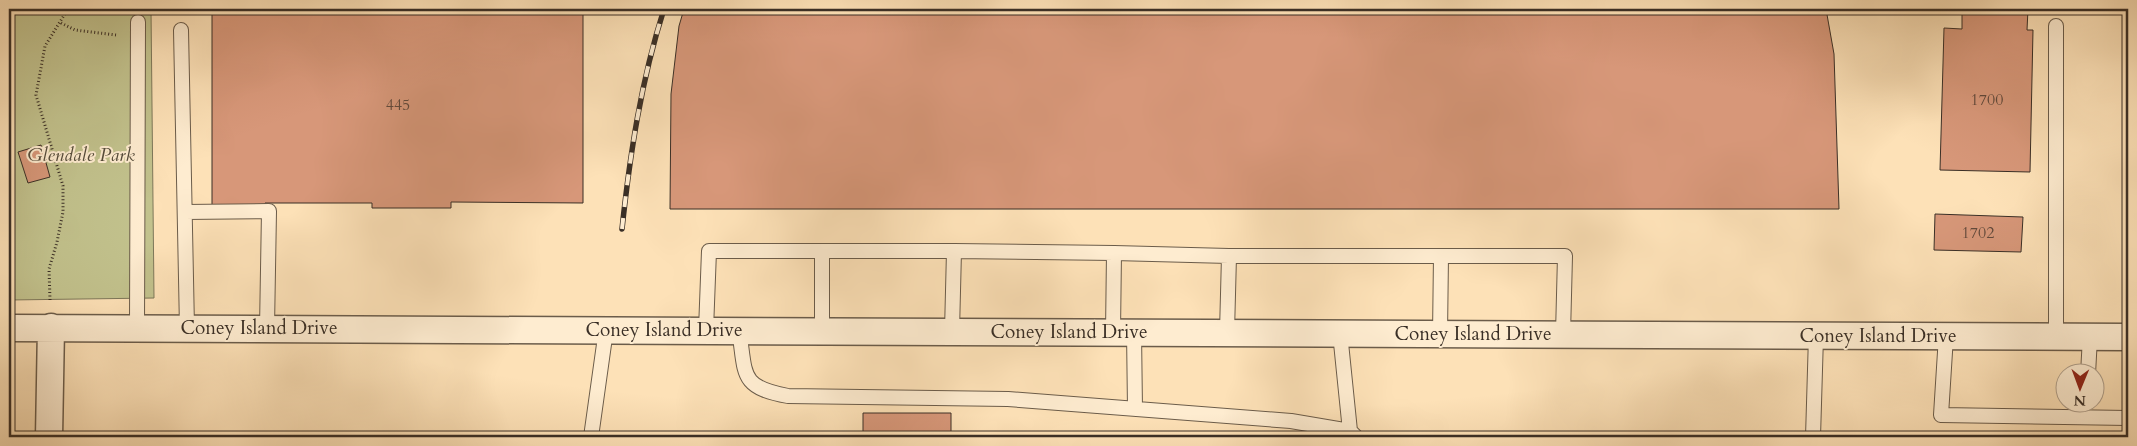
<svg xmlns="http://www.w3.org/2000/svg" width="2137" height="446" font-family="Cardo,serif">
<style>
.green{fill:#c2c28d;stroke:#7e785a}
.building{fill:#d79779;stroke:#3a2f26}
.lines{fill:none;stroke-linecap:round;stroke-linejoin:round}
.lane-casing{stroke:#6b5c4a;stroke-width:16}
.street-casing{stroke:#6b5c4a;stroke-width:29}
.path{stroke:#3a2f26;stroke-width:3;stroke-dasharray:1 2.5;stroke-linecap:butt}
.lane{stroke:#feecd0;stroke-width:14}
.street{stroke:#feecd0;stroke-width:26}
.rail-casing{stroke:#3a2f26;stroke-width:5.5}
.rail{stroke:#feecd0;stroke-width:4;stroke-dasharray:11;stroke-linecap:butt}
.labels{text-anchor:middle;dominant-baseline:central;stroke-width:4;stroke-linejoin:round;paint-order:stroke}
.number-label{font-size:16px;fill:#61493b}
.park-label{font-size:19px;font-style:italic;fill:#554c3b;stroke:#feecd0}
.street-label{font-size:19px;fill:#3a2f26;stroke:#feecd0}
</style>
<rect width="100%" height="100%" fill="#fde1b7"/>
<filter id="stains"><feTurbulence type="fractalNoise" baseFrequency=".004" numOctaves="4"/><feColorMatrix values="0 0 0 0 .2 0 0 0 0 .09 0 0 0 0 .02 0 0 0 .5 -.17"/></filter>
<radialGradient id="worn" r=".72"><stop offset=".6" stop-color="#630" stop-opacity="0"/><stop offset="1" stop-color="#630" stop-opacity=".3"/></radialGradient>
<path class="green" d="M9,9H151L154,298L9,300Z"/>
<path class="building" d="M212,9H583V203L451,202V208H372V203H265V207H212Z
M684,9H1826L1834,54L1839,209H670L671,94L679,26Z
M1962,9H2028L2027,30H2033L2030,172L1940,170L1944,28L1962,29Z
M41,145L50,177L28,183L18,152Z
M1935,214L2023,217L2021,252L1934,250Z
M863,413H951V437H863Z
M183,433L479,437H183Z"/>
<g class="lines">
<defs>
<path id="lane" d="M2056,26V337
M181,30L187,328
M185,212L269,211L267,328
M822,251H954L952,331
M954,251L1114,253L1113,332
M1114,253L1229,256L1227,332
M1229,256H1441L1440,334
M1441,256H1565L1563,334
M137,328L138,22
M706,330L709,251H822V331
M739,330C746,375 739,387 788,396L1008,399L1291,421L1350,431
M1134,332L1135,409
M1340,333L1350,431L1356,437
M1946,336L1941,415L2128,418
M2088,374L2090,337
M591,437L606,330
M1813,437L1816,336"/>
<path id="street" d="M9,328L2128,337
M49,437L51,327"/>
</defs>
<use href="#lane" class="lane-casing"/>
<use href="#street" class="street-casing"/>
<path class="path" d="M61,23L75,30L116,35
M50,300L49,269L57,242L63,212V186L36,95L45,46L68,9"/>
<use href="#lane" class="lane"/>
<use href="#street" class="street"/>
<defs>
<path id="rail" d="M622,229C630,154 641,81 664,9"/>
</defs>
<use href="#rail" class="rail-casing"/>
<use href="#rail" class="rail"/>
</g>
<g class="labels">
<g class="number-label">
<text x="1987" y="100">1700</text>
<text x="398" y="105">445</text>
<text x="1978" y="233">1702</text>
</g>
<g class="park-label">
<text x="81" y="155">Glendale Park</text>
</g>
<g class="street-label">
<text x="259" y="328">Coney Island Drive</text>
<text x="664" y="330">Coney Island Drive</text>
<text x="1069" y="332">Coney Island Drive</text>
<text x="1473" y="334">Coney Island Drive</text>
<text x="1878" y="336">Coney Island Drive</text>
</g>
</g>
<rect width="2137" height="446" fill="none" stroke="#fde1b7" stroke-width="30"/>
<rect x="10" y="10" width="2117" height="426" fill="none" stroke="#3a2f26" stroke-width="2.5"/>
<rect x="15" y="15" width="2107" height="416" fill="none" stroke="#3a2f26"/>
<g transform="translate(2080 388) rotate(181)"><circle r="24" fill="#feecd0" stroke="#b0a08c"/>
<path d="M0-4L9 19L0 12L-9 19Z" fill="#8f2418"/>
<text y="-8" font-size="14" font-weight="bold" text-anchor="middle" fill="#3a2f26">N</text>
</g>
<rect width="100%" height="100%" filter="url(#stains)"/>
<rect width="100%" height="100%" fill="url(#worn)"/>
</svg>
